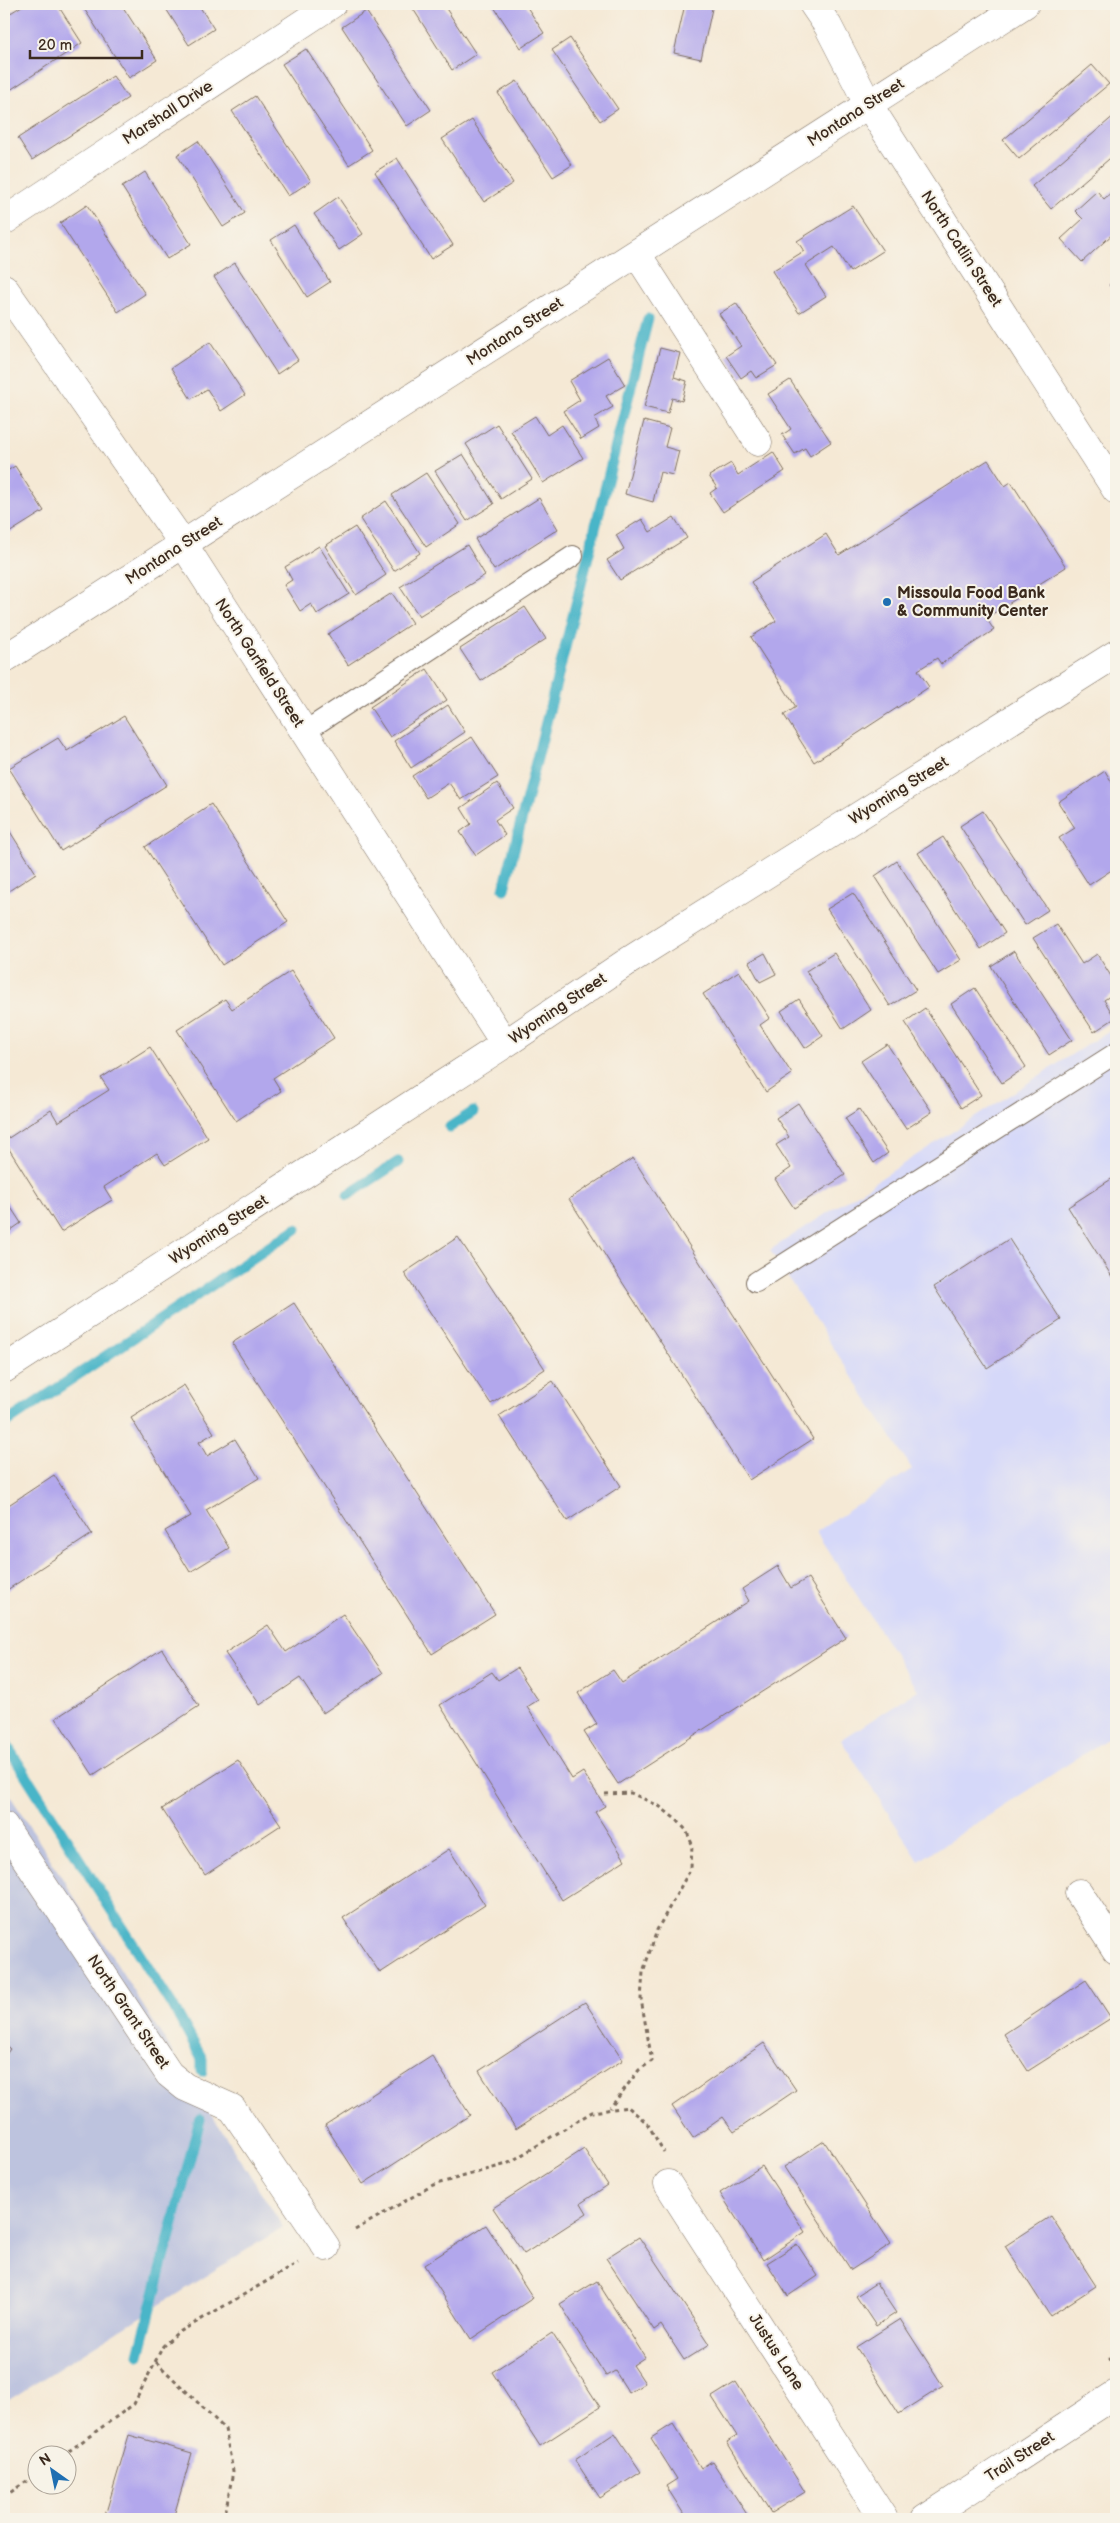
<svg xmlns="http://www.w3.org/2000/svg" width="1120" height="2523" font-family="'Balsamiq Sans',sans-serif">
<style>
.built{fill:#d5d8f9}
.industrial{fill:#bdc3de}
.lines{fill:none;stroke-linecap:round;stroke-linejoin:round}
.stream{stroke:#4ab5c8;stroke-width:11}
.building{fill:#b2a7ec}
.service-casing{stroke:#7c6d5e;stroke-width:22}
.minor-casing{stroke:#7c6d5e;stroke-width:29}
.path{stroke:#7c6d5e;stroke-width:3;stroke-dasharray:4 4;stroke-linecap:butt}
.service{stroke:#fff;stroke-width:20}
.minor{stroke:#fff;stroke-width:28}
.poi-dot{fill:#1f6fb2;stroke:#f7f3e8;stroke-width:2}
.labels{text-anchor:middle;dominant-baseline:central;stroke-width:4;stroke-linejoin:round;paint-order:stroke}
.street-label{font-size:16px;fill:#3b2a1e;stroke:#f7f3e8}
.poi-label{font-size:16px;font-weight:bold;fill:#3b2a1e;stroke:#f7f3e8;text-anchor:start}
</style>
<rect width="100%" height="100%" fill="#f7f3e8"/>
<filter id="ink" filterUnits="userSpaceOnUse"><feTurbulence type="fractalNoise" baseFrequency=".02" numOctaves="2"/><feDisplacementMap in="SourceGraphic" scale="10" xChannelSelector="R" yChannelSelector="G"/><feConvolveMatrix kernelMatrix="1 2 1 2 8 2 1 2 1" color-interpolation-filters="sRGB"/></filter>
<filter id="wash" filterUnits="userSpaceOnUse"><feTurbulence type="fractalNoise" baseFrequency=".0096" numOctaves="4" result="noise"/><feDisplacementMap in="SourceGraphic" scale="20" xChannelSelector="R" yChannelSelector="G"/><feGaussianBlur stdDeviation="1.12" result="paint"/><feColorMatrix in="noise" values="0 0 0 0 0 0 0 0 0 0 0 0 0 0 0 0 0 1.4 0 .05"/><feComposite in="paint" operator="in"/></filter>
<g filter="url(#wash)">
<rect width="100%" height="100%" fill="#f5e9d5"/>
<path class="built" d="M1116,1026V1733L919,1861L841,1740L918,1690L816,1532L912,1469L770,1250Z"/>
<path class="industrial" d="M4,1786L283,2227L4,2403Z"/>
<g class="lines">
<path class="stream" d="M504,889L648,319
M450,1127L473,1112
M348,1195L398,1162
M4,1424L296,1229
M4,1741L178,2015L202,2059V2071
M139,2355L200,2119"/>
</g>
<g id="blocks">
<path class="building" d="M25,4H57L82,43L4,94V17Z
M81,4H121L157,60L129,78Z
M163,4H198L214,29L189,45Z
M410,4H443L476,54L452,70Z
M492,4H525L544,33L521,48Z
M685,4H713L701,59L674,53Z
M366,11L431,110L407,126L342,27Z
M570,38L618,109L600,121L552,50Z
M306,49L372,150L349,165L282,64Z
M1092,65L1109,84L1019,159L1003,140Z
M113,76L128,98L32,160L18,138Z
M517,81L572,165L553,177L498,93Z
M255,96L311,181L288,196L232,111Z
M1116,114V153L1051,209L1032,186Z
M472,120L513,183L484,202L442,139Z
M198,141L245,213L223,227L177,155Z
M397,158L453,245L431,259L375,172Z
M145,172L191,244L167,259L122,187Z
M1116,188V231L1082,262L1061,239L1083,219L1075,211L1097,191L1104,199Z
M338,197L363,234L339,250L314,214Z
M87,205L145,294L118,312L60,223Z
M853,206L883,251L850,272L834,247L806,265L826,296L799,313L772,271L804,251L797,241Z
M294,225L330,282L307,297L271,240Z
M235,263L298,360L277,374L214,277Z
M1116,278V293L1109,285Z
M736,303L777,365L756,378L751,371L741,378L726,356L741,346L719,314Z
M210,342L245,395L221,411L207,389L191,399L171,368Z
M660,348L680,353L674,377L687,381L682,401L672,398L668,413L644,407Z
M608,357L625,385L606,396L613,407L594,418L599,428L581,439L563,411L580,400L569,381Z
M790,380L831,442L810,456L805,448L795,454L782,435L791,429L768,394Z
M535,416L547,435L562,425L583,458L543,483L511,431Z
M644,421L670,428L665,447L679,451L673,475L660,472L653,502L625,494Z
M497,424L532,479L501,499L466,444Z
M773,452L785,471L723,512L710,493L717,488L709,476L731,463L738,475Z
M463,454L494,504L467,521L435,471Z
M988,460L1005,486L1011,482L1066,567L986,618L994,630L941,664L937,658L918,670L929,687L814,762L784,715L796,707L751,637L776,621L751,582L826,534L839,555Z
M15,466L44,511L4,536V473Z
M426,473L460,524L426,547L392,495Z
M539,498L558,529L494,570L475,539Z
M386,501L420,553L394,571L360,519Z
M674,517L687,538L620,580L607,560L624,549L616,535L642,519L650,532Z
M355,527L386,575L356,595L325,546Z
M467,545L485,575L419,616L400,587Z
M319,546L349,594L317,614L311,604L300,611L284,585L292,580L285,567Z
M392,593L412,623L348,665L328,634Z
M525,607L546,639L481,681L460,649Z
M427,669L447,700L390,737L370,707Z
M448,705L465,732L411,768L394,741Z
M124,716L167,785L61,851L9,768L58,738L67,751Z
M472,737L498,777L461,800L449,783L426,798L412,776Z
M1105,771L1116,789V867L1089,885L1059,838L1075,828L1058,802Z
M497,783L513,808L495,820L505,835L476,855L460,832L471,824L461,808Z
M211,804L288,922L222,965L145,847Z
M983,811L1048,910L1025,925L960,826Z
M4,822L36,873L4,894Z
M943,837L1005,933L981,949L918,853Z
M897,861L961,960L938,974L875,876Z
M853,893L916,990L890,1006L827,909Z
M1056,924L1082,964L1097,954L1116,984V992L1104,1000L1115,1018L1094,1032L1033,938Z
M1014,951L1072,1040L1049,1055L991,966Z
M765,953L776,974L760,982L749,962Z
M834,953L871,1010L843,1029L806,971Z
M291,971L334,1038L273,1078L281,1091L236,1121L177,1030L225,999L232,1009Z
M739,971L770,1018L760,1025L792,1074L766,1092L703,994Z
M975,988L1026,1067L1002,1083L951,1004Z
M799,999L823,1036L805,1048L781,1011Z
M925,1008L981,1095L961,1108L905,1022Z
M887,1044L932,1112L906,1129L861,1061Z
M150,1047L208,1138L165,1165L157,1153L104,1187L112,1200L61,1232L4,1141L51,1110L58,1122L109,1090L101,1078Z
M798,1103L845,1175L794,1208L775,1179L791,1168L776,1145L789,1137L776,1118Z
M859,1109L888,1153L874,1163L845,1118Z
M633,1158L813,1439L749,1480L569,1199Z
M1116,1176V1283L1068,1207Z
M4,1197L21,1223L4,1235Z
M458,1237L545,1369L491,1404L404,1273Z
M1009,1239L1061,1320L987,1368L934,1287Z
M294,1303L495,1614L432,1654L232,1343Z
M553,1381L621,1486L567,1521L499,1416Z
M184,1385L214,1433L199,1442L207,1456L235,1439L259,1478L206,1510L229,1548L190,1572L165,1531L191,1516L131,1418Z
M54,1475L92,1534L4,1592V1508Z
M778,1566L791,1588L808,1578L846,1638L618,1784L584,1732L597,1724L578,1693L613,1670L622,1683L749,1601L742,1589Z
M343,1614L383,1673L323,1713L300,1678L260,1705L225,1653L268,1625L286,1652Z
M162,1649L199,1706L93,1775L56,1718Z
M517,1668L538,1700L527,1707L572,1779L583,1772L605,1806L595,1812L625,1860L562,1900L440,1705L492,1672L498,1680Z
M238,1760L281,1825L205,1875L162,1809Z
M449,1849L485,1905L380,1973L343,1918Z
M1086,1980L1111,2018L1028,2071L1004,2034Z
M585,2002L623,2060L516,2129L479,2071Z
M764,2043L796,2090L734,2132L723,2117L693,2138L672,2106Z
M4,2044L10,2049L4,2057Z
M432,2056L470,2115L363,2184L325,2125Z
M824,2141L891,2244L851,2270L784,2167Z
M584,2149L608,2185L581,2203L587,2213L524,2254L493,2208Z
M762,2166L805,2232L763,2260L720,2193Z
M1051,2216L1096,2286L1050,2316L1005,2246Z
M486,2225L533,2298L471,2339L424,2265Z
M639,2237L710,2344L684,2360L661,2325L654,2330L606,2258Z
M797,2244L818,2276L788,2296L767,2263Z
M597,2281L645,2357L633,2365L645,2383L629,2393L615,2371L606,2376L560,2304Z
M876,2283L896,2313L876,2326L856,2296Z
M900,2319L943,2386L899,2414L856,2347Z
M552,2333L600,2407L540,2446L492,2372Z
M736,2382L805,2492L771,2513L727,2442L737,2436L712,2397Z
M673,2424L701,2468L712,2461L750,2519H687L666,2486L677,2479L651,2438Z
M615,2433L641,2472L600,2498L575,2460Z
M129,2435L192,2453L173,2519H104Z"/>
</g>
</g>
<g filter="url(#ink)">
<use href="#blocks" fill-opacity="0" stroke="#7c6d5e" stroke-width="1"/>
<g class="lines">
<defs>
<path id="service" d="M304,732L573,556
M756,1282L1116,1053"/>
<path id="minor" d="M813,4L828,26L868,104L1116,490
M4,221L332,4
M637,254L758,442
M4,288L184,545L505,1044
M4,659L1025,4
M4,1369L514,1038L630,960L1116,654
M4,1826L169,2074L185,2087L232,2108L326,2247
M1079,1893L1116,1950
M668,2184L884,2519
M925,2519L1116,2394"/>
</defs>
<use href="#service" class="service-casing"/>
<use href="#minor" class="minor-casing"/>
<path class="path" d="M605,1794L631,1793L659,1806L678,1821L686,1830L692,1844L691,1868L657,1930L643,1972L641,1999L652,2061L639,2070L610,2108
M355,2230L433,2185L507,2164L592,2112L628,2107L647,2123L664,2152
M1108,2360L1116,2355
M156,2362L225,2429L233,2471L225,2515
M62,2456L134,2404L163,2346L176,2334L298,2263
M4,2497L38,2473"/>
<use href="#service" class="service"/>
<use href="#minor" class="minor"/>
</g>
</g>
<circle class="poi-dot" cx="887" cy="602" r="5"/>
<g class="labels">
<g class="street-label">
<text transform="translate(168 113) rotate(-33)">Marshall Drive</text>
<text transform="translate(856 113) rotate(-33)">Montana Street</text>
<text transform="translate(961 249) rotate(57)">North Catlin Street</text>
<text transform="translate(515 332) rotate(-33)">Montana Street</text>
<text transform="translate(174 551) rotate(-33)">Montana Street</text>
<text transform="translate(259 663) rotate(57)">North Garfield Street</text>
<text transform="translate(899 791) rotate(-32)">Wyoming Street</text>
<text transform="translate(558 1009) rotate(-34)">Wyoming Street</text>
<text transform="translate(219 1230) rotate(-33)">Wyoming Street</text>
<text transform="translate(128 2012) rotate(56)">North Grant Street</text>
<text transform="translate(776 2352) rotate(57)">Justus Lane</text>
<text transform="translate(1020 2457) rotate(-33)">Trail Street</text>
</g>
<g class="poi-label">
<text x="897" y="593">Missoula Food Bank<tspan x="897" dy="18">&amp; Community Center</tspan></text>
</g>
</g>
<rect width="1120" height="2523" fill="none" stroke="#f7f3e8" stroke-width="20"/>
<g transform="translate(52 2470) rotate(327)"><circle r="24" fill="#f7f3e8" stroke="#aca397"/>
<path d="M0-4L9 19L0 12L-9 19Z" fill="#1f6fb2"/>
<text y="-8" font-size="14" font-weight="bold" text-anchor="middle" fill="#3b2a1e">N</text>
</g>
<path d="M30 50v8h112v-8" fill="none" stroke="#3b2a1e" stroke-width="2.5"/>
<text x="38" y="50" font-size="15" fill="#3b2a1e" stroke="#f7f3e8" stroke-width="4" paint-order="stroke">20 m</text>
</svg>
